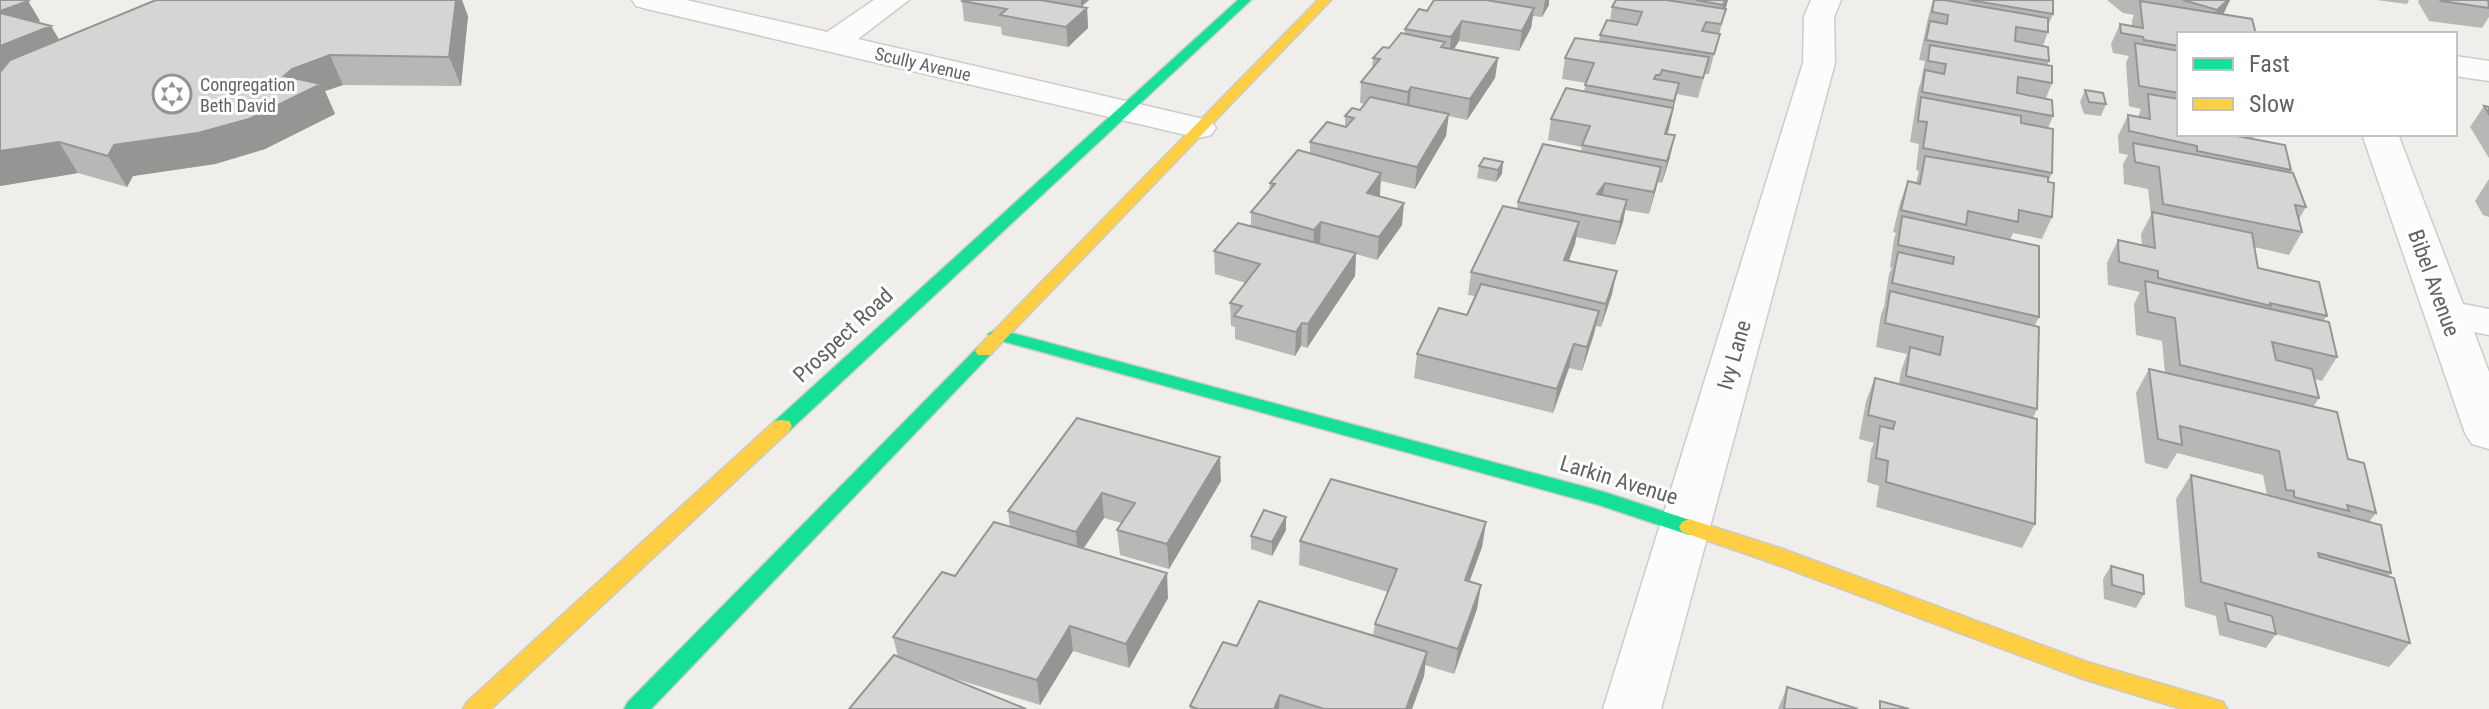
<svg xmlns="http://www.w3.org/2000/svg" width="2489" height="709" font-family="'Roboto Condensed',sans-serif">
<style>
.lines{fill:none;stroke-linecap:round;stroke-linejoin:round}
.street-casing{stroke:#cbcccc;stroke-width:3}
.fast-casing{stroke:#cacacb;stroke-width:3}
.slow-casing{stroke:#cacacb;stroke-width:3}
.street{fill:#fdfcfc;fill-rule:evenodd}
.fast{fill:#16e098;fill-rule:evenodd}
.slow{fill:#ffcf43;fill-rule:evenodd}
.wall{fill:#b8b7b5}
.shaded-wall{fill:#969594}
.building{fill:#d6d5d3;stroke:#969594;stroke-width:2}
.labels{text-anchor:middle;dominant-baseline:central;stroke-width:6;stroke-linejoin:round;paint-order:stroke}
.far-street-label{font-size:18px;fill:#5f6368;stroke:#fff}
.far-poi-label{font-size:18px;fill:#5f6368;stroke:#fff;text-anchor:start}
.street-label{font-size:22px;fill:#5f6368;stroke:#fff}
</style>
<rect width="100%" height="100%" fill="#efeeea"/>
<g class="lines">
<defs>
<path id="street" d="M632,0H686L827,32L874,0H909L858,39L1199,118L1211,121L1216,128L1211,135L1199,138L647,9L636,6Z
M1811,0H1841L1834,17L1835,63L1661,709H1603L1803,63L1804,17Z
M2455,56L2489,61V81L2455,76Z
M2362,134H2398L2463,304L2489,309V335L2474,332L2489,372V449L2472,444L2465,433Z"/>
<path id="fast" d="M1238,0H1251L789,431H775L772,426L775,421Z
M997,329L1604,492L1696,522L1699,527L1696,532L1689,535L1599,505L991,338L988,334Z
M984,345L993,351L990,355L651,709H624L628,702L978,347Z"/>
<path id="slow" d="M1318,0H1331L990,355H978L975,351L978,347Z
M782,420L789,421L792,426L789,431L491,709H463L467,702L775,421Z
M1689,519L1780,548L2087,662L2223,702L2227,709H2182L2083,679L1764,560L1682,532L1679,527L1682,522Z"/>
</defs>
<use href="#street" class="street-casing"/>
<use href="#fast" class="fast-casing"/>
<use href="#slow" class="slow-casing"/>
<use href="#street" class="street"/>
<use href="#fast" class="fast"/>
<use href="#slow" class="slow"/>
</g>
<path class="wall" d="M0,0L28,1L40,21L36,22L59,40L468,16L461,86L343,85L325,91L335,114L265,149L215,164L133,176L127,187L78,173L0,186Z
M963,0H1089L1081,7L1087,8L1088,28L1068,47L1002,35L1001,27L964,21L962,1Z
M1434,0H1549V5L1542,17L1533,16L1531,28L1519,51L1459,41L1454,49L1498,58L1495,78L1467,120L1448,116L1446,136L1415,189L1381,181L1379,196L1402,225L1377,260L1356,254L1355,276L1307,348L1301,346L1295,356L1235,339V327L1231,326L1230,303L1246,283L1215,274L1214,251L1251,226V212L1269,191L1270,183L1310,153V142L1345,126V116L1360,110L1365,104L1360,103L1361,82L1372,68L1373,58L1389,48L1404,34L1405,29L1427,11Z
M1616,0H1728L1709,74H1705L1698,98L1677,94L1667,134L1670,157L1662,183L1658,182L1649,214L1625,210L1623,222L1615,245L1576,237L1569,261L1612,294L1601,327L1596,326L1582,371L1569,368L1553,413L1414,378L1417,354L1467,315L1475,296L1468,295L1471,272L1517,209L1518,202L1581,151L1582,147L1548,140L1551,119L1584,91L1586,83L1562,79L1565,58L1599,42L1600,35L1610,21L1612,7Z
M1933,0H2053V14L2048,26V32L2043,46L2049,61L2047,66L2052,83L2046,98L2053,116L2048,128L2052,173L2048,182L2052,217L2042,239L2013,233L2010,240L2039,317L2035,325L2037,409L2033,418L2035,524L2022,548L1876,507L1879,486L1867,482L1871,450L1874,443L1859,439L1866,401L1875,378L1899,384L1901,371L1907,354L1876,347L1881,314L1884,307L1889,274L1892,268L1890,267L1894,239L1896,233L1893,232L1900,203L1908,181L1916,183L1919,171L1916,170L1919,144L1910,142L1918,91L1921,81L1925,61L1919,60L1928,18Z
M2107,0H2230L2223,14L2179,34V134H2255L2253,139L2291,170L2290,173L2306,207L2299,219L2302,232L2289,255L2254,247L2258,268L2327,316L2323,321L2337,357L2322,381L2314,379L2319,398L2313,407L2348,459L2376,513L2369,522L2391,573L2388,576L2410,643L2389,667L2276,634L2266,648L2219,635L2216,616L2185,607L2176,499L2191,475L2267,495L2263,475L2177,453L2167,469L2145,463L2136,393L2149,369L2165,373L2162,341L2136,335L2134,304L2140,292L2108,285L2107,263L2118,240L2142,245L2141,234L2151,215L2148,189L2124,184L2123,164L2128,155L2119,153L2118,136L2128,115L2138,117L2141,109L2129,106L2126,63L2129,56L2113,53L2111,44L2120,24L2132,26V20L2134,15L2123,13Z
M2377,0H2409L2407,4Z
M2419,0H2489V17L2482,28L2429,21L2418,2Z
M2085,90L2106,104L2101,116L2084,114L2080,102Z
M2484,106L2489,107V158L2470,127Z
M1484,158L1502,174L1496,182L1477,178L1479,166Z
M2489,179V217L2483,215L2475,201Z
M1077,418L1221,481L1169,569L1120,555L1117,530L1122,523L1104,518L1084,548L1168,598L1129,668L1073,651L1040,705L940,674L898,657L893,637L955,576L1010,527L1008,511Z
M1486,522L1482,547L1469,582L1481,585L1477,609L1454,674L1425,665L1424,676L1412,709H1190V706L1237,646L1373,635L1375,624L1388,592L1299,565L1300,541Z
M1286,530L1272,556L1251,549V536Z
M2111,566L2144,594L2136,608L2104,599L2103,579Z
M1787,687L1858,709H1778Z"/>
<path class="shaded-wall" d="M456,0H462L468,16L461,86L449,57Z
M1081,0H1089L1081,7Z
M1545,0H1549V5L1542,17Z
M1725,0H1728L1726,7L1718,25Z
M2228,0H2230L2222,17L2207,30L2217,10Z
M28,1L40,21L10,32L0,15V11Z
M1087,8L1088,28L1068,47L1066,27Z
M1534,8L1531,28L1519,51L1522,31Z
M1462,21L1459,41L1449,57L1451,37Z
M51,26L63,46L0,71V46Z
M330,55L343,85L325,91L335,114L265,149L215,164L133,176L127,187L108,156L114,145L284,76L292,69Z
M1498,58L1495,78L1467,120L1470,99Z
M1679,83L1669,129L1660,155L1665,134Z
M1411,87L1409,108L1406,113L1408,92Z
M1449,114L1446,136L1415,189L1417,167Z
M1675,135L1670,157L1662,183L1667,161Z
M59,142L78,173L0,186V151Z
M1503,162L1502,174L1496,182L1498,170Z
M1661,167L1656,188L1649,214L1654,192Z
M1381,173L1380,195L1365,215L1367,193Z
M1605,183L1601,205L1597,194Z
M1627,200L1623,222L1615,245L1620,222Z
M1404,203L1402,225L1377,260L1379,237Z
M1321,222L1320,245L1313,253L1314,230Z
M1579,222L1575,244L1560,283L1564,260Z
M1356,253L1355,276L1307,348L1308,324Z
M1617,271L1612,294L1601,327L1606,304Z
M1599,311L1594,334L1582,371L1587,347Z
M1302,323L1301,346L1295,356L1296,332Z
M1574,344L1569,368L1553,413L1557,389Z
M1220,457L1221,481L1169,569L1167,544Z
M1102,493L1104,518L1078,556L1076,532Z
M1286,517V530L1272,556V542Z
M1486,522L1482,547L1461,605L1465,580Z
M1167,573L1168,598L1129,668L1126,644Z
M1481,585L1477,609L1454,674L1458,649Z
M1070,626L1073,651L1040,705L1037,680Z
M1427,652L1424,676L1412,709H1406Z
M1280,695L1279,709H1274Z"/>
<path class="building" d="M0,0H24L28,1L0,11Z
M156,0H456L449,57L330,55L292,69L284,76L321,84L249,119L198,133L114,145L108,156L59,142L0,151V72L10,60Z
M963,0H1040L1087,8L1066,27L1000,15L1007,9L962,1Z
M1434,0H1486L1534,8L1522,31L1462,21L1451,37L1405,29L1419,9L1427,11Z
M1616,0H1666L1726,9L1721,24L1706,22L1702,31L1720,34L1714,54L1600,35L1607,20L1637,25L1642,12L1612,7Z
M1696,0H1725L1723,5Z
M1934,0H1944L2048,18V32L2016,27L2015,41L2048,47L2049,61L1926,40L1930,21L1947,24L1948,15L1932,12Z
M1969,0H2053V14Z
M2183,0H2228L2217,10Z
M2440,0H2488L2489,8L2441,1Z
M2140,1L2252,19L2256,34H2179V46L2144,40L2143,37L2121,33L2120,24L2143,28Z
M0,13L51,26L0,46Z
M1401,33L1445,42L1441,47L1498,58L1470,99L1411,87L1408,92L1361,82L1380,59L1373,58L1383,47L1389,48Z
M1575,38L1709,57L1703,78L1662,70L1660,75H1656L1654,79L1679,83L1674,101L1585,85L1594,63L1565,58Z
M2135,43L2179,51V93L2139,86Z
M1930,45L2052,66V83L2018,77L2017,93L2052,100L2053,116L1922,92L1925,70L1944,74L1946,64L1928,61Z
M1566,88L1673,108L1665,134L1675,135L1667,161L1582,145L1590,126L1551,119Z
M2085,90L2103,93L2106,104L2089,102Z
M2148,94L2179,99V134H2236L2237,136L2285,145L2291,170L2197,151V146L2129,131L2128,115L2150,119Z
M1370,97L1449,114L1417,167L1310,142L1327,122L1346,127L1354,118L1345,116L1352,108L1360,110Z
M1921,97L2021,116V123L2053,129L2052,173L1923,148L1927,122L1918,121Z
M2484,106L2489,107V114Z
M2133,143L2293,173L2306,207L2295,205L2302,232L2163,204L2159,167L2135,162Z
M1543,144L1661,167L1654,192L1605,183L1597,194L1627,200L1620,222L1518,202Z
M1298,150L1381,173L1367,193L1404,203L1379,237L1321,222L1314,230L1251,212L1275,184L1270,183Z
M1925,156L2048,177V182L2054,183L2052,217L2019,210L2018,222L1968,211L1966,225L1901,210L1908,181L1920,184Z
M1484,158L1503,162L1498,170L1479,166Z
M1503,206L1579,222L1564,260L1617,271L1606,304L1471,272Z
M2152,212L2252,233L2258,268L2319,282L2327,316L2270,303L2271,306L2158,278V271L2119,262L2118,240L2155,248Z
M1902,216L2039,246V317L1892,283L1898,252L1953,264L1954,257L1898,245Z
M1238,223L1356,253L1308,324L1302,323L1296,332L1234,316L1242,306L1230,303L1260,264L1214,251Z
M2145,281L2329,322L2337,357L2272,342L2276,360L2312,369L2319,398L2180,365L2175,318L2148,312Z
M1481,284L1599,311L1587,347L1574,344L1557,389L1417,354L1439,308L1467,315Z
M1890,291L2039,327L2037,409L1906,376L1910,347L1940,355L1943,337L1885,323Z
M2149,369L2337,412L2348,459L2364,463L2376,513L2347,505L2349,511L2294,497V491L2286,490L2279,451L2180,426L2182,445L2158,439Z
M1875,378L2037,419L2035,524L1886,482L1888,461L1876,458L1880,426L1893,429L1895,422L1868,415Z
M1077,418L1220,457L1167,544L1117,530L1135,503L1102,493L1076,532L1008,511Z
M2191,475L2381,525L2391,573L2318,553L2319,557L2394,578L2410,643L2201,582Z
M1331,479L1486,522L1465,580L1481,585L1458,649L1375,624L1397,569L1300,541Z
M1264,510L1286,517L1272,542L1251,536Z
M994,522L1167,573L1126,644L1070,626L1037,680L893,637L942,572L955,576Z
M2111,566L2143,575L2144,594L2112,585Z
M1259,601L1427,652L1406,709H1324L1280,695L1274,709H1198L1190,706L1223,642L1237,646Z
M2225,603L2272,616L2276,634L2229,621Z
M894,655L1026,709H849Z
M1787,687L1858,709H1784Z
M1880,701L1909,709H1880Z"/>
<defs>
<symbol id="synagogue-ring" viewBox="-11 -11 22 22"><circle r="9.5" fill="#fff" stroke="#919496" stroke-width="1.5"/><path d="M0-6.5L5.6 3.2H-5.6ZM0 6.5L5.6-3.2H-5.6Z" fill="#919496"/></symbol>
</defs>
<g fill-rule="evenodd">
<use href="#synagogue-ring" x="150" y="72" width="44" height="44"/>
</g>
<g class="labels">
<g class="far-street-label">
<text transform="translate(923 64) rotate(13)">Scully Avenue</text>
</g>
<g class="far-poi-label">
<text x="200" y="84">Congregation<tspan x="200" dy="21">Beth David</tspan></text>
</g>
<g class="street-label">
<text transform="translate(2434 283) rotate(70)">Bibel Avenue</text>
<text transform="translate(843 335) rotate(-43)">Prospect Road</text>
<text transform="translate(1734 355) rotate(-74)">Ivy Lane</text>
<text transform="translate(1619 480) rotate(17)">Larkin Avenue</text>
</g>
</g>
<rect x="2177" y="32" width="280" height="104" fill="#ffffff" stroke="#bfc1c3" stroke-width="2"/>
<rect x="2193" y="58" width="40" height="12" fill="#16e098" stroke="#bfc1c3" stroke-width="2"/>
<text x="2249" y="72" font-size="24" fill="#5f6368">Fast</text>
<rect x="2193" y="98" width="40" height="12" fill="#ffcf43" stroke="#bfc1c3" stroke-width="2"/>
<text x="2249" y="112" font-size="24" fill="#5f6368">Slow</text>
</svg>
